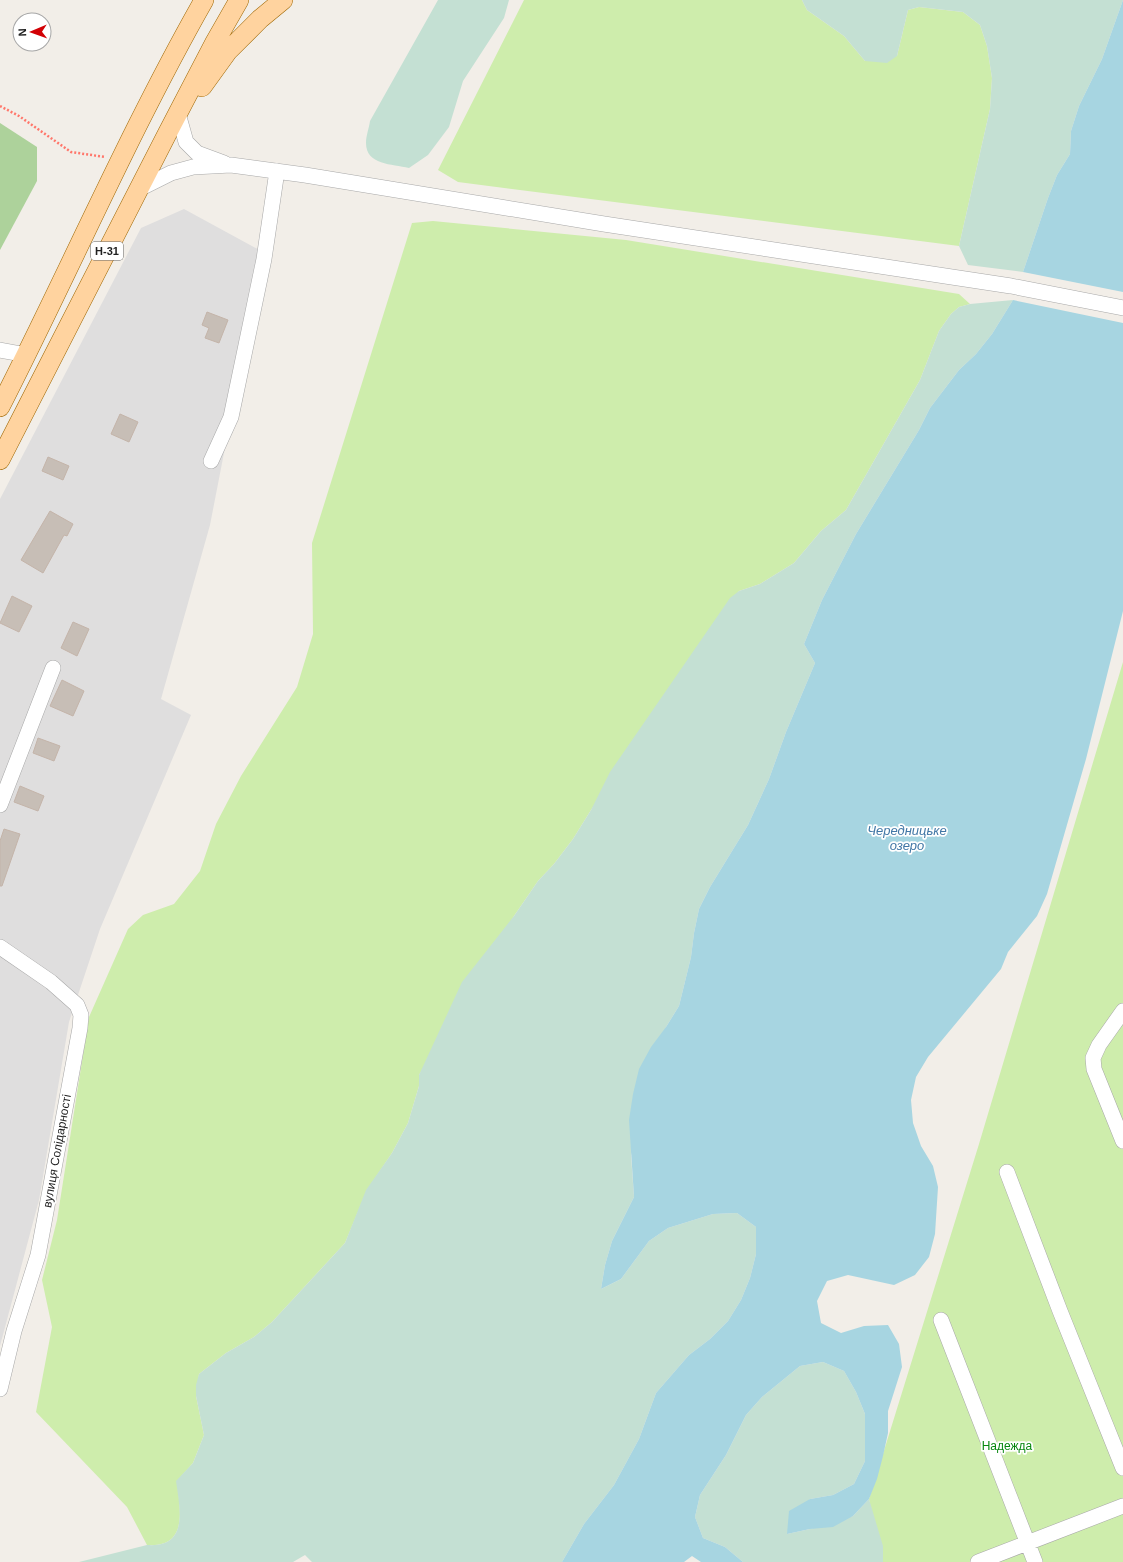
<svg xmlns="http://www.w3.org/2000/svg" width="1123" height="1562" font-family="Helvetica,sans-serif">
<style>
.residential{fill:#dfdede}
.grass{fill:#ceedac}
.forest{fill:#add29b}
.wetland{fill:#c4e0d3}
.water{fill:#a7d5e1}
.building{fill:#c7beb6;stroke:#c4b4a9}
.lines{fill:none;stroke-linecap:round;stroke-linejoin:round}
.minor-casing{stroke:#a8a8a8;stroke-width:16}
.major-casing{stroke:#9e6600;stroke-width:20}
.path{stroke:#ff776b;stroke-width:2.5;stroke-dasharray:2 2;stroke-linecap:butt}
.minor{stroke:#fff;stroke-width:15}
.major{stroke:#ffd39f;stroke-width:19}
.labels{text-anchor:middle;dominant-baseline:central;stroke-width:3.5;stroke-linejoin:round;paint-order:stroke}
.shield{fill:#fff;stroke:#646464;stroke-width:1}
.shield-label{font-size:11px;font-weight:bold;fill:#212121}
.street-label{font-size:12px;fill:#212121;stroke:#fff}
.park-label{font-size:12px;fill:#07870f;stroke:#fff}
.water-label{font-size:13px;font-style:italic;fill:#4277a6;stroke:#fff}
</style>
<rect width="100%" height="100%" fill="#f2eee8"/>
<path class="residential" d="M184,209L263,252L210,525L161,699L191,715L100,929L69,1022L39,1200L0,1346V499L141,228Z"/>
<path class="grass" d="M524,0H802L807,10L844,36L865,61L897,56L908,10L919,7L963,12L980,25L987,46L992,78L990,109L959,246L458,182L438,170Z
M433,221L626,240L959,294L970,304L959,307L951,314L939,331L920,380L846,510L821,531L794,563L760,584L739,591L591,810L573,839L554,864L538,881L514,916L419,1075V1086L408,1123L392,1153L367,1190L345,1243L272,1322L254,1337L226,1353L199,1374L196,1396L204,1435L193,1463L177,1481C180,1509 189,1548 147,1545L127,1507L36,1412L52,1327L42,1280L57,1220L89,1017L128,929L143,915L174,904L200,871L216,824L241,776L297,687L313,634L312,543L412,223Z
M1123,662V1562H881L869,1499L979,1144Z"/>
<path class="forest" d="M0,123L37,147V181L0,250Z"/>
<path class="wetland" d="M438,0H509L504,18L463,81L449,127L428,155L409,168C392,164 366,165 366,143C366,136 369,128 370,121Z
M802,0H1123L1102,59L1079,106L1071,131L1070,154L1057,175L1048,198L1023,272L968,265L959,246L990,109L992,78L987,46L980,25L963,12L919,7L908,10L897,56L887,63L865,61L844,36L807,10Z
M1013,300L992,334L976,354L959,370L930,408L919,430L856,534L822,600L804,644L815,663L786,732L769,779L748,825L710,887L699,909L694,933L691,957L679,1006L666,1027L631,1155L634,1197L612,1241L605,1265L601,1289L621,1279L649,1241L668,1228L713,1214L737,1213L756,1227V1254L750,1278L741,1300L728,1321L710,1339L689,1355L656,1393L639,1439L614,1485L584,1524L562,1562H312L305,1555L293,1562H79L147,1545C189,1548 180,1509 176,1481L193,1463L204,1435L196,1396V1385L199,1374L226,1353L254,1337L272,1322L345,1243L366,1190L392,1153L408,1123L419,1086V1075L462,982L514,916L538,881L554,864L573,839L591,810L610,772L730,598L739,591L760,584L794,563L821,531L846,510L920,380L939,331L951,314L959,307L970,304Z
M823,1362L844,1371L856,1392L865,1414V1461L854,1484L833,1495L810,1499L787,1534L810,1529L853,1516L869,1499L883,1546V1562H743L725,1547L703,1538L695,1517L700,1495L726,1455L746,1415L762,1397L800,1366Z"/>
<path class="water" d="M1123,0V292L1023,272L1048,198L1057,175L1070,154L1071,131L1079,106L1102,59Z
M1013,300L1123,323V611L1086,759L1047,894L1037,916L1008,952L1001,969L928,1057L916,1077L911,1100L913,1123L921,1146L933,1166L938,1187L935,1234L929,1257L915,1275L894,1285L848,1275L827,1281L817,1301L821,1323L841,1333L864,1326L888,1325L899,1344L902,1367L888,1411V1433L883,1456L877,1479L869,1499L853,1516L833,1527L810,1529L787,1534L789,1511L810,1499L833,1495L854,1484L865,1461V1414L856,1392L844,1371L823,1362L800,1366L762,1397L746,1415L726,1455L700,1495L695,1517L703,1538L725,1547L743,1562H701L692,1556L684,1562H562L584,1524L614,1485L639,1439L656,1393L689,1355L710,1339L728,1321L741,1300L750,1278L756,1254V1227L737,1213L713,1214L668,1228L649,1241L621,1279L601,1289L605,1265L612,1241L634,1197L629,1120L633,1094L639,1069L651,1047L666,1027L679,1006L691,957L694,933L699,909L710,887L748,825L769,779L786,732L815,663L804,644L822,600L856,534L919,430L930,408L959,370L976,354L992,334Z"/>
<path class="building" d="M207,312L228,320L219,343L205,338L209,328L202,325Z
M120,414L138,422L129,442L111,434Z
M48,457L69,466L63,480L42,471Z
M50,511L73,524L67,536L64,535L43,573L21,560Z
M12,596L32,606L19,632L0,623Z
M73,622L89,629L77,656L61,648Z
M62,680L84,691L73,716L50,706Z
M38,738L60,746L54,761L33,753Z
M20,786L44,796L38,811L14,802Z
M4,829L20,834L2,886H0V841Z"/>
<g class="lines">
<defs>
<path id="minor" d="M179,117L186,142L197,153L224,163
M139,189L171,173L193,167L231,165L305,175L604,224L1011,286L1123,308
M0,350L27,355
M211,461L231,417L264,259L277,171
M0,805L53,668
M0,947L51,982L77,1005L81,1015L80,1028L38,1255L14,1331L0,1389
M1123,1011L1099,1045L1093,1058L1094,1069L1123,1141
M1007,1172L1060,1311L1123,1468
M941,1320L1035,1562
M978,1562L1123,1506"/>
<path id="major" d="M202,87L228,51L260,19L283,0
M0,407C69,272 129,132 204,0
M0,460L167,134L215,42L239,0"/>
</defs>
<use href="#minor" class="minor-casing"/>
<use href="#major" class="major-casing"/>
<path class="path" d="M0,106L19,116L71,152L105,157"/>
<use href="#minor" class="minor"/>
<use href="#major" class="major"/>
</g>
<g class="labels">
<rect class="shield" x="91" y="242" width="32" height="18" rx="3"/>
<g class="shield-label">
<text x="107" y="251">Н-31</text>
</g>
<g class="street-label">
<text transform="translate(57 1151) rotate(-80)">вулиця Солідарності</text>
</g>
<g class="park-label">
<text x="1007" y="1446">Надежда</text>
</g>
<g class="water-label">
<text x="907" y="830">Чередницьке<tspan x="907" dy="15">озеро</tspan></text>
</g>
</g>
<g transform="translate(32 32) rotate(268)"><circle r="19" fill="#ffffff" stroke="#a6a6a6"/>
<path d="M0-3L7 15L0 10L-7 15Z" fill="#d20005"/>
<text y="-6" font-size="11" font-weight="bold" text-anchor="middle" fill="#212121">N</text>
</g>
</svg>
